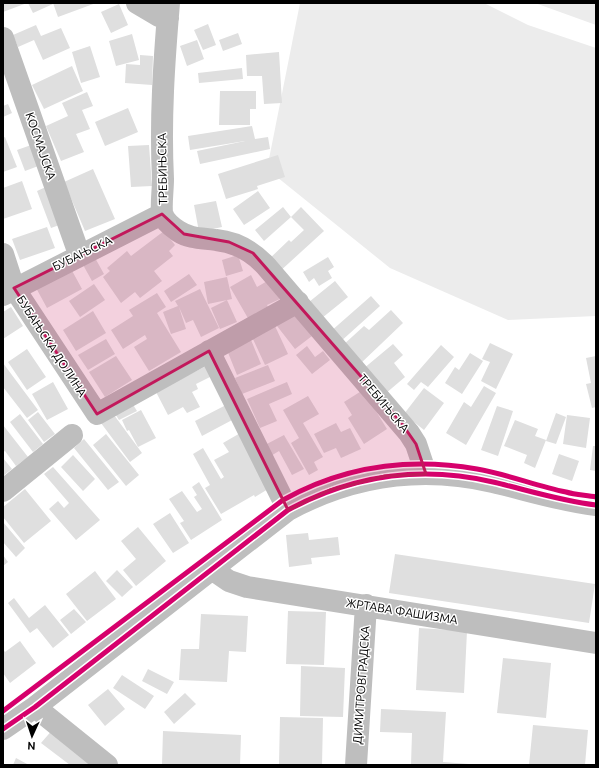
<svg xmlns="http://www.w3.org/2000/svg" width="599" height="768" font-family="Ubuntu,sans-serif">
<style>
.green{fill:#ececec}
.building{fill:#dfdfdf}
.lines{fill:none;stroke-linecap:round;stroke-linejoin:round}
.minor{stroke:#bebebe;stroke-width:22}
.cycleway-casing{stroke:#fff;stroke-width:8}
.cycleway{stroke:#d6006c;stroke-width:5}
.marked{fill:#c2185b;fill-opacity:0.2;stroke:#c2185b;stroke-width:3;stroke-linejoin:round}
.labels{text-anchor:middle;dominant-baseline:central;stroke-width:3;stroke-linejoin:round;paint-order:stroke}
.street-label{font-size:12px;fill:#000;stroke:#fff}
</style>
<rect width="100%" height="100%" fill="#fff"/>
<path class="green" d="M300,3H484L528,25L596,48V316L508,320L390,268L267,169Z
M535,3H596V25Z"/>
<path class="building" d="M3,3H27L3,12Z
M28,3H52L53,4L33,13Z
M53,3H96L58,17Z
M119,4L128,25L111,33L101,12Z
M208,24L216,45L203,50L194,30Z
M36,25L41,36L61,28L70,48L43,60L34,40L18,47L13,35Z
M238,33L242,44L223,51L219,40Z
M132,34L139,60L116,66L109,41Z
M197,40L204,59L187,66L180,46Z
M90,46L100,77L81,83L72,52Z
M279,52L282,103L264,104L262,76H247L246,55Z
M140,55L153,56L152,85L125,83L126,64L140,65Z
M72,66L83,91L44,109L32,85Z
M242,68L243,79L199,83L198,73Z
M220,91H256V109H250V125H219Z
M87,92L93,106L82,110L90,129L76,134L84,152L61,161L46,126L68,116L62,103Z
M8,104L12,113L3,117V106Z
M128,108L138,132L105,146L95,122Z
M252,126L255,139L268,137L270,149L200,164L197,151L245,141L190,150L188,136Z
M5,137L17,167L3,172V138Z
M34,144L41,165L25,171L17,150Z
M149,145L152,186L131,187L128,146Z
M278,155L285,177L257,186L258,189L226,199L218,174Z
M93,169L115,219L85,231L64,182Z
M22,181L32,209L3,219V188Z
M48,186L62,224L51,228L37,191Z
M258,191L270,208L244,225L233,209Z
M216,201L222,227L199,232L194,205Z
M283,207L291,217L301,207L324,231L278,273L267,261L289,240L291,242L304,230L291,217L264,241L255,230Z
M47,227L55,248L20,260L12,239Z
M164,231L175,245L169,251L173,256L154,271L162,281L140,298L135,292L121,303L103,277L110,271L107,268L127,251L131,256Z
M238,255L243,271L226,276L222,260Z
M94,256L104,274L92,281L82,263Z
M328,257L334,267L328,271L332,278L319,286L314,278L309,282L303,272Z
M70,267L82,289L47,308L35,286Z
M189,274L197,285L171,302L164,291Z
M251,275L257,287L269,280L280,299L267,305L269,309L249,320L230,287Z
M227,277L232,299L208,304L204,282Z
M335,281L348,297L322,318L309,302Z
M94,284L105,300L80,317L69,301Z
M200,289L219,328L201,337L193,320L186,323L179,307L186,329L171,334L163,312L178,306L175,301Z
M157,293L166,307L157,313L181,352L149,371L134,347L147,339L145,335L123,349L111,330L133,316L129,310Z
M371,296L380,306L339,343L330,332Z
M227,300L237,322L220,329L211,308Z
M11,307L23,326L3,339V312Z
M391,310L403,323L359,365L342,346L364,326L369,330Z
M93,311L106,333L76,351L63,330Z
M293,313L312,336L295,349L277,326Z
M275,326L288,354L265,365L252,337Z
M106,339L115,354L88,370L78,355Z
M251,340L261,364L237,375L227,350Z
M490,343L513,354L496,389L481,381L490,362L482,359Z
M393,344L403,355L394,363L405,377L385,394L363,369Z
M441,345L454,357L428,387L421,382L414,390L407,384Z
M307,346L315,357L323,351L330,360L312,374L296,355Z
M27,349L46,377L27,390L8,362Z
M470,353L483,361L462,394L445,383L455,367L459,370Z
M116,356L132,380L105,397L89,372Z
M596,356V407L592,408L586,384L591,383L586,358Z
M3,363L38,410L27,418L3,387Z
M268,365L275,381L242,394L235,378Z
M206,366L212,376L196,384L198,389L192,392L200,407L187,413L183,407L168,415L156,392Z
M53,382L68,409L47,420L32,394Z
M287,382L292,394L269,404L277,421L260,428L247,399Z
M484,386L496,393L466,445L446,433L464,402L471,407Z
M424,388L444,403L424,430L404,414Z
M363,390L387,429L364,444L348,418L352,415L344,402Z
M308,396L319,414L303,423L323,457L314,462L318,470L309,475L291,443L299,438L283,410Z
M132,403L137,411L119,420L114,412Z
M226,405L234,419L202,436L195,421Z
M497,406L513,411L498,456L481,450Z
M141,410L156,438L138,447L129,430L127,431L122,420Z
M38,412L55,434L44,442L28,420Z
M556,413L566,417L556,444L546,441Z
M20,414L43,444L33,452L10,422Z
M114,415L142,453L130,462L101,423Z
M567,415L590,418L586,448L563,444Z
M515,420L538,429L535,436L546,440L535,468L524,463L527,455L504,446Z
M336,423L341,432L350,428L361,449L341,458L336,448L324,453L314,434Z
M3,425L28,457L16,466L5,451L3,452Z
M242,432L273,486L255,497L254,495L221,514L205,488L210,485L193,454L203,448L221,479L224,477L214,460L229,452L223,443Z
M106,434L139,475L126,486L93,445Z
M284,435L304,469L292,475L279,451L269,457L263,446Z
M84,439L119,482L108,490L74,448Z
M593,446H596V471L590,470Z
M559,454L579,461L572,481L552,474Z
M73,455L95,479L83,491L61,467Z
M3,458L12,469L3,476Z
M53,467L100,520L76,540L49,509L58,501L64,508L69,503L44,474Z
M199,482L222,520L191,540L180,523L184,521L169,499L182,491L197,512L202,509L194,497L197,495L192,487Z
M25,489L51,521L24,543L3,517V507Z
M170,513L189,543L173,553L153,524Z
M3,522L25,548L16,557L3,542Z
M138,527L166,561L136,586L123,570L136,559L121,541Z
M308,533L309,540L338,537L340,555L311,558L312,564L289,567L286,535Z
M395,554L595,584L589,623L389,593Z
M3,555L8,562L3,566Z
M117,570L133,587L122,597L106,581Z
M95,571L116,599L87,621L66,594Z
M14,598L29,618L45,605L69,635L53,648L33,623L37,628L30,633L8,603Z
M74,609L86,622L71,634L60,620Z
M288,611L326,612L324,665L286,664Z
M201,614L248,616L246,652L229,651L227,682L179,680L181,649H199Z
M419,628L467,631L464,693L416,690Z
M20,641L36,663L10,683L3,673V649L5,652Z
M503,658L551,663L546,718L497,713Z
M301,666L345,668L343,717L300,716Z
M148,669L174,682L167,694L142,681Z
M122,675L154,696L145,709L113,688Z
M108,689L125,709L105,726L88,705Z
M185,693L196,704L174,724L164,712Z
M381,709L446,712L443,762L482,765H411L412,733L380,732Z
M280,717L323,718L322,765H279Z
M533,725L588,730L585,765H529Z
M54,728L99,765H70L41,743Z
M163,731L241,735L240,765H162Z
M16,758L29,765H13Z"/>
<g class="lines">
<path class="minor" d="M137,3L159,16L168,18
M169,3C164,62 160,120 163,179C163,190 161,202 162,213C164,220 172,227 178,231C190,239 203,238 216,240C236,242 253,252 266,266L409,433L416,444L426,474
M3,38L79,254
M3,254L14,288L97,414L298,302
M3,295L162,214
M209,351L288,510
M3,491L72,435
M213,570L229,581L247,587L596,643
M35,707L107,765
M3,729L35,707L288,510C353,475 420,465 493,482C527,490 561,501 596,505
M356,765L366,605"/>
<defs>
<path id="cycleway" d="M3,711L283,500C344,466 408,457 477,469C507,474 536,486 566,492C576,495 586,495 596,497
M3,729L35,707L288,510C353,475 420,465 493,482C527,490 561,501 596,505"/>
</defs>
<use href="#cycleway" class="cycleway-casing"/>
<use href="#cycleway" class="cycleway"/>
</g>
<path class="marked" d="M162,214L184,234L229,242L253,253L400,421L416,444L426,474L385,476L330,490L288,510L209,351L97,414L14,288Z"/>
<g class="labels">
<g class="street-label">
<text transform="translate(41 146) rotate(71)">КОСМАЈСКА</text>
<text transform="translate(162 169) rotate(-91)">ТРЕБИЊСКА</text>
<text transform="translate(82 253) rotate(-26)">БУБАЊСКА</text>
<text transform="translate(52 346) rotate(57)">БУБАЊСКА ДОЛИНА</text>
<text transform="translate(384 403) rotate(50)">ТРЕБИЊСКА</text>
<text transform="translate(402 611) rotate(9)">ЖРТАВА ФАШИЗМА</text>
<text transform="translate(361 685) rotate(-86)">ДИМИТРОВГРАДСКА</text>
</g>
</g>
<rect width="599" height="768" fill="none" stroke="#000000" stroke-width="8"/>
<g transform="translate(32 736) rotate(183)" stroke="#ffffff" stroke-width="3" paint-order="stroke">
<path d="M0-3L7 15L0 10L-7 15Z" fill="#000000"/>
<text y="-6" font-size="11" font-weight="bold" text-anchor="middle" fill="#000000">N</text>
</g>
</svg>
